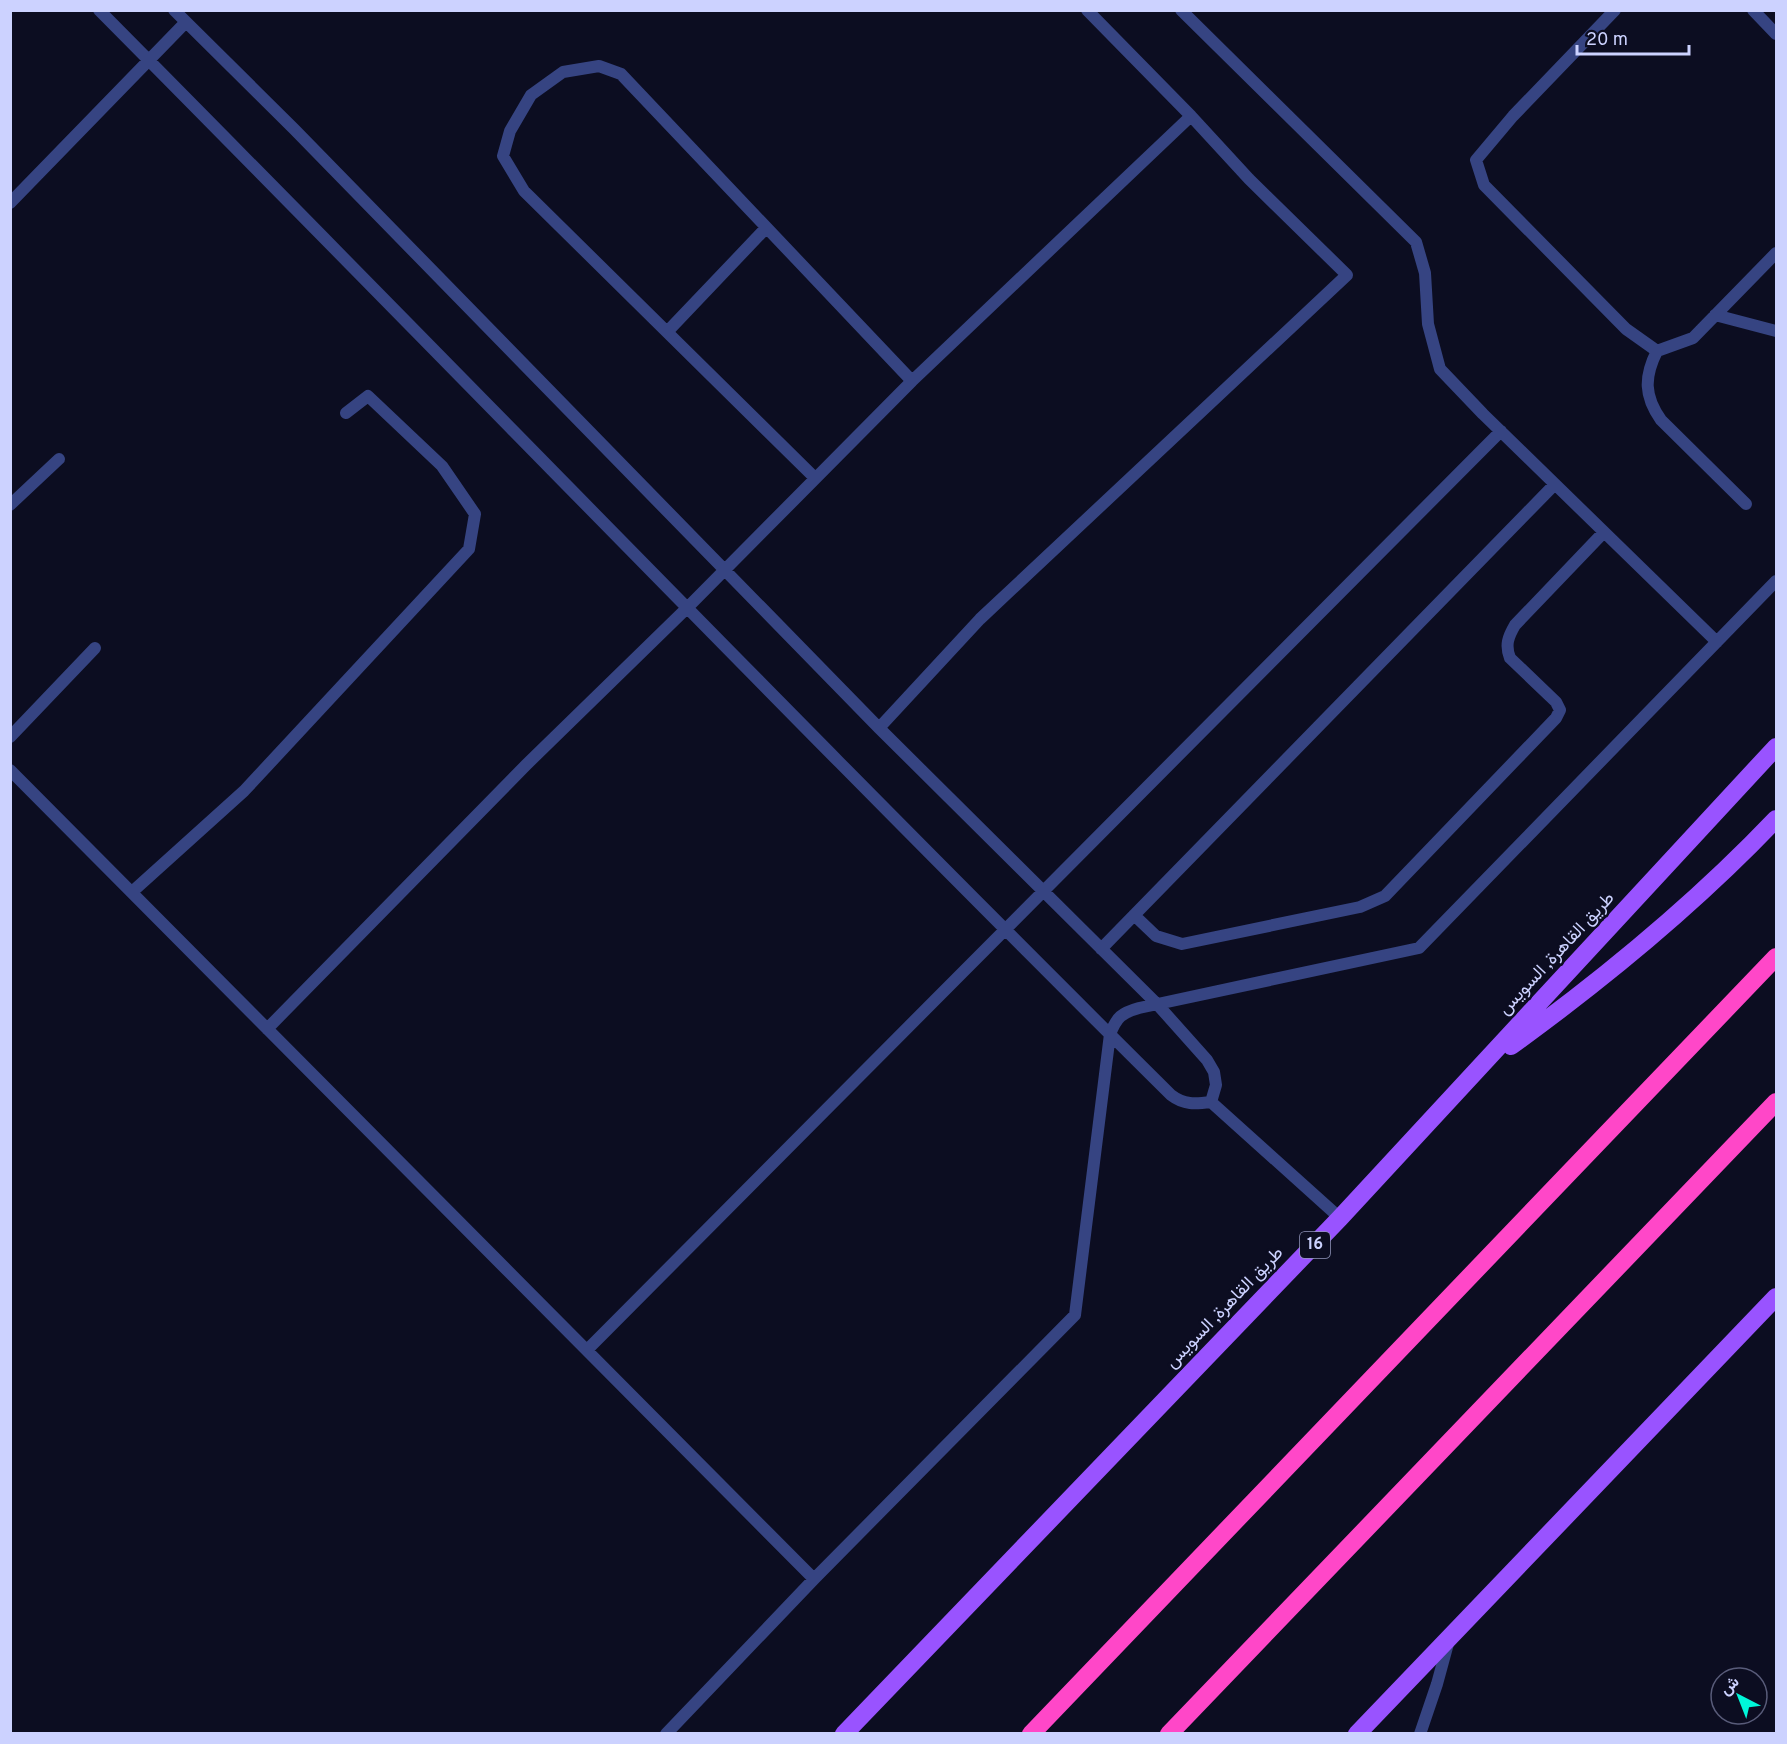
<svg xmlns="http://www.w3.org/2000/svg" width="1787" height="1744" font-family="Overpass,Vazirmatn,sans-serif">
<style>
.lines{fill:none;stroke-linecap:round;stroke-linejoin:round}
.lane{stroke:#364482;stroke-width:12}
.primary{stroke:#9953ff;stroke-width:18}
.highway{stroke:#ff47c8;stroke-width:18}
.labels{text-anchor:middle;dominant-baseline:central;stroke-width:5;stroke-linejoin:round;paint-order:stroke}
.shield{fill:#0c0d21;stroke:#9297bc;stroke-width:1.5}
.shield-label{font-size:16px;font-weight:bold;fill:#ccd2ff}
.street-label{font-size:18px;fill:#ccd2ff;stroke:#0c0d21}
</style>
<rect width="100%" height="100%" fill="#0c0d21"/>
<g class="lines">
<path class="lane" d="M99,10C457,371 810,737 1171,1095C1184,1105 1195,1104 1211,1102
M174,10L294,129L879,728L1157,1004L1207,1060L1214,1072L1216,1085L1211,1102
M1181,10L1416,242L1425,273L1428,324L1440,369L1483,414L1717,642
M1615,10L1513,116L1476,160L1484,185L1626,329L1657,351L1693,338L1776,253
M1753,10L1776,34
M10,203L186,22
M1715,315L1776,331
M667,332L766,228
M1657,351C1644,377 1644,396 1661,420L1746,504
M815,478L524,191L503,156L510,131L531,95L563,72L599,66L621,74L912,381
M10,505L59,459
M879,728L980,619L1347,275L1249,179L1191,116L1087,10
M10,737L95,648
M10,770L814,1579
M132,892L244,791L469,549L475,514L442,466L368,396L346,413
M1134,915L1156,936L1182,944L1360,907L1385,896L1556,718L1560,710L1556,702L1510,658C1505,645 1508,637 1515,625L1604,532
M1101,949L1555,484
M267,1029L526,765L688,607L912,381L1191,116
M1211,1102L1340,1218
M587,1350L1501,431
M666,1734L814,1579L1075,1315L1110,1034C1117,1017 1121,1013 1139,1008L1419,948L1776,581
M1420,1734L1437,1684L1449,1640"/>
<path class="primary" d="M1511,1046C1605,978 1696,903 1776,819
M844,1734L1340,1218L1776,747
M1357,1734L1776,1297"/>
<path class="highway" d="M1031,1734L1776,957
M1169,1734L1776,1102"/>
</g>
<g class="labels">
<rect class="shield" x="1300" y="1232" width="30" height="26" rx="4.5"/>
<g class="shield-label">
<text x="1315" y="1245">16</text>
</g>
<g class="street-label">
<text transform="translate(1557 954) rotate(-47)">طريق القاهرة, السويس</text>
<text transform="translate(1225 1308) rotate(-46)">طريق القاهرة, السويس</text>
</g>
</g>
<rect width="1787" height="1744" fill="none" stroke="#ccd2ff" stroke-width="24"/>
<g transform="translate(1739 1696) rotate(318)"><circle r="28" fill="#0c0d21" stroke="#595c7a" stroke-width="1.5"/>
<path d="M0-4.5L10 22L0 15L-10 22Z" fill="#00f7d9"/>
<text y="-9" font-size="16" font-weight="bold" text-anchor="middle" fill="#ccd2ff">ش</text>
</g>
<path d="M1577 45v9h112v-9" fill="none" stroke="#ccd2ff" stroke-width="3"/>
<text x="1586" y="45" font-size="18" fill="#ccd2ff" stroke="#0c0d21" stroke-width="4.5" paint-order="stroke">20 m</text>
</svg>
